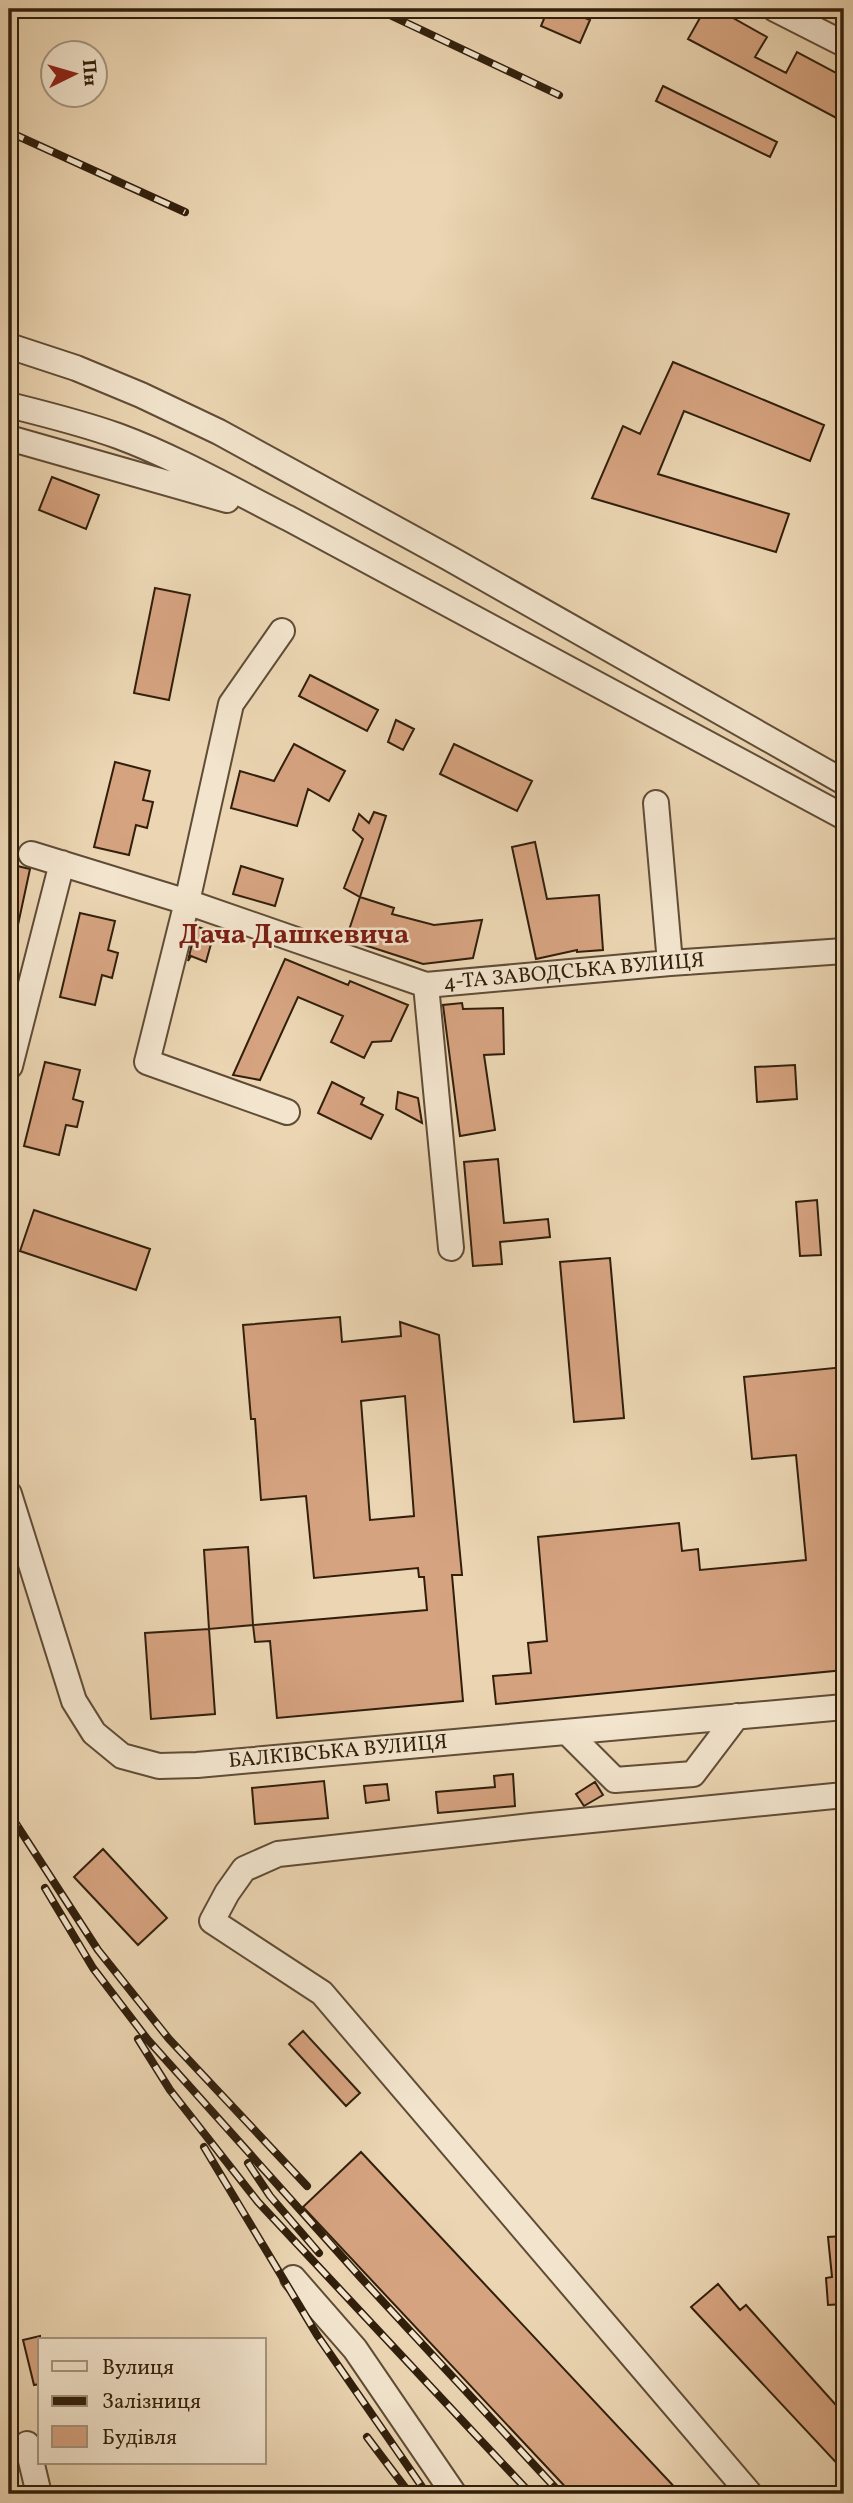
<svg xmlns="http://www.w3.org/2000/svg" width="853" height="2503" font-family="Vollkorn,serif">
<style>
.building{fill:#d6a380;stroke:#311f0c;stroke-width:2;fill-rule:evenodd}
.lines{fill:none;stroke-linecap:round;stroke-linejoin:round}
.minor-casing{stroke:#604c36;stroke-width:28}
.minor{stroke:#f2e4cd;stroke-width:24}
.rail-casing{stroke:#311f0c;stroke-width:8}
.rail{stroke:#f2e4cd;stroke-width:5;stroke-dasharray:16;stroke-linecap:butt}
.labels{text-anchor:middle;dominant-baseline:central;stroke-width:5;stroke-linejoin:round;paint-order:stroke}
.street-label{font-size:21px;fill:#311f0c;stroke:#f2e4cd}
.district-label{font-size:28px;font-weight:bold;fill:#7a1f14;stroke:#f2e4cd}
</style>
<rect width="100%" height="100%" fill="#ebd5b2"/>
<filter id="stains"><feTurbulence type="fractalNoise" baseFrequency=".00286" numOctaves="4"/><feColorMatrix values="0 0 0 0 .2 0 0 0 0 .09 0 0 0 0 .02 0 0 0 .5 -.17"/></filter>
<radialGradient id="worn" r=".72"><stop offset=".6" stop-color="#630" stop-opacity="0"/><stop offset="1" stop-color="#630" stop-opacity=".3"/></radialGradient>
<path class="building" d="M548,9H564L590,20L580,43L541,26Z
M705,9H717L767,37L755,57L786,73L797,52L844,77V122L688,39Z
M663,86L777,142L770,157L656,101Z
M673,362L824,425L810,461L684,411L658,474L789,514L776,552L592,498L623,426L640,434Z
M52,477L99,495L86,529L39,510Z
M155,588L190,595L169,700L134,693Z
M310,675L378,710L367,731L299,696Z
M396,720L414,729L403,750L388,742Z
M294,744L345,771L329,801L308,789L297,826L231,808L240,771L274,781Z
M454,744L532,781L517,811L440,774Z
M115,762L150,771L143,800L153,802L147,828L136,825L129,855L94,847Z
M374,812L386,816L360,897L344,888L363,839L353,830L359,814L369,823Z
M535,842L547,899L599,895L603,950L577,952V950L536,959L512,847Z
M9,864L30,869L16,934L9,933Z
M241,866L283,879L275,906L233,894Z
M360,897L394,908L392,914L434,925L482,920L473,958L423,964L346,939Z
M80,913L115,921L108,950L118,953L112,978L102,975L95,1005L60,997Z
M196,926L214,933L206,962L191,956L188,961Z
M285,959L348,985L350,981L408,1005L391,1041L372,1042L364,1058L331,1042L343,1016L298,997L260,1080L233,1075Z
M462,1003L463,1009L503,1008L504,1054L484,1055L495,1130L460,1136L443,1005Z
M45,1062L80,1070L73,1099L83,1102L77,1127L66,1125L59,1155L24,1146Z
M795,1065L797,1099L757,1102L755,1067Z
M332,1082L364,1098L361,1104L383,1115L371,1139L318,1113Z
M398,1092L418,1098L422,1123L396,1109Z
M498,1159L504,1223L548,1219L550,1237L500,1242L502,1264L473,1266L464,1162Z
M817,1200L821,1255L800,1256L796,1202Z
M34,1210L150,1249L136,1290L20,1251Z
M610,1258L624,1418L574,1422L560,1262Z
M340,1317L342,1342L401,1336L400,1322L439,1335L462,1575H452L463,1701L277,1718L270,1641L255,1642L253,1625L427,1610L424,1577H419L418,1568L314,1578L306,1496L261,1500L255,1419H251L243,1325ZM405,1396L414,1516L370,1520L361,1401Z
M844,1367V1670L496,1704L493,1676L531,1673L528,1643L547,1641L538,1537L679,1523L682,1551L698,1549L700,1570L806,1560L796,1455L752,1459L744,1377Z
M248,1547L253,1625L209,1629L204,1550Z
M209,1629L215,1714L151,1719L145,1633Z
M513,1774L515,1806L438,1813L436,1792L495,1787L494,1776Z
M324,1781L328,1818L255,1824L252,1788Z
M595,1782L603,1795L584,1806L576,1794Z
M387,1784L389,1800L366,1803L364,1786Z
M103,1849L167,1918L138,1945L74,1877Z
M303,2031L360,2093L346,2106L289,2044Z
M361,2152L681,2494H572L303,2207Z
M844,2236V2304L828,2305L826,2278L832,2277L828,2237Z
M718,2284L740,2310L746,2305L844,2414V2471L691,2307Z
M40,2336V2384L34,2385L23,2340Z"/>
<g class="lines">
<defs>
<path id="minor" d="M775,9L844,44
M9,346L76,368L141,395L219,432L449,558L844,782
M9,405C45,414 82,423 118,436C175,457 233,490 288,518L844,817
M9,438L227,500
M282,631L231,704L187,902L147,1062L287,1112
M656,803L670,963
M31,854L187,902L426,985L670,963L844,951
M426,985L451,1248
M10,1066L62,863
M9,1494L74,1701L94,1733L122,1756L159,1766L197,1765L844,1707
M567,1732L615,1780L693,1774L737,1716
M293,2278L355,2349L454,2494
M27,2444L39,2494
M750,2494L322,1993L212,1921L227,1893L244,1869L278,1854L531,1826L844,1795"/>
</defs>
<use href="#minor" class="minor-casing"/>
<use href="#minor" class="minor"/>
<defs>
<path id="rail" d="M377,9L559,95
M9,132L185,212
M9,1813L98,1950L169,2039L307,2186
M45,1888L93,1968L148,2040L362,2279L561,2494
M138,2039L170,2090L258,2202L531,2494
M204,2147L317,2335L427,2494
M248,2163L270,2196L319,2253
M367,2437L410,2494"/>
</defs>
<use href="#rail" class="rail-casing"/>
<use href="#rail" class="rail"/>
</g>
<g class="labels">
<g class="street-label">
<text transform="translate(574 972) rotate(-5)">4-ТА ЗАВОДСЬКА ВУЛИЦЯ</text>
<text transform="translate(338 1752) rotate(-5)">БАЛКІВСЬКА ВУЛИЦЯ</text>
</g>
<g class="district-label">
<text x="294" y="935">Дача Дашкевича</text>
</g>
</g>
<rect width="853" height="2503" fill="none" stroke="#ebd5b2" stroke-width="35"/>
<rect x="10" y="10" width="832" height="2482" fill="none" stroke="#311f0c" stroke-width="3.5"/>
<rect x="18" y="18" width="818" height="2468" fill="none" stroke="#311f0c" stroke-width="2"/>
<rect x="38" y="2338" width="228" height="126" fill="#f2e4cd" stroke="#a59580" stroke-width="2"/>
<rect x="52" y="2361" width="35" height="10" fill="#f2e4cd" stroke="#a59580" stroke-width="2"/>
<text x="102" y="2374" font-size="21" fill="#311f0c">Вулиця</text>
<rect x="52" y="2396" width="35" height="10" fill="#311f0c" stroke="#a59580" stroke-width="2"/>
<text x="102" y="2408" font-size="21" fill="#311f0c">Залізниця</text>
<rect x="52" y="2426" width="35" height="21" fill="#d6a380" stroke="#a59580" stroke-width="2"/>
<text x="102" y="2444" font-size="21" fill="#311f0c">Будівля</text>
<g transform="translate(74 74) rotate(85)"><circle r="33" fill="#f2e4cd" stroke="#a59580" stroke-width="2"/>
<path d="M0-5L12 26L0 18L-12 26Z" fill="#8f2418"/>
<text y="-10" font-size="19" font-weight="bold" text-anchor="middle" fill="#311f0c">Пн</text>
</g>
<rect width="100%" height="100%" filter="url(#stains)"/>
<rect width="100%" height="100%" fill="url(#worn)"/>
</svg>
